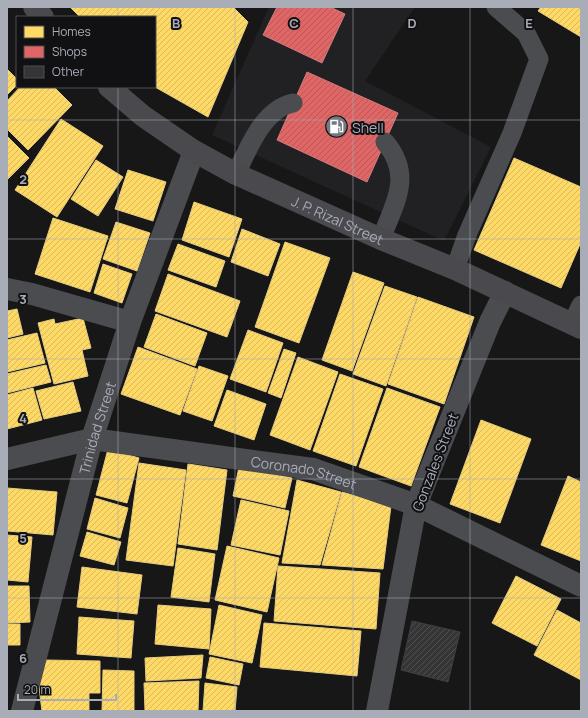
<svg xmlns="http://www.w3.org/2000/svg" width="588" height="718" font-family="Manrope,sans-serif">
<style>
.built{fill:#212123}
.homes{fill:url(#homes-hatch);stroke:#e5cc7f}
.shops{fill:url(#shops-hatch);stroke:#cf7b7f}
.building{fill:url(#building-hatch);stroke:#3f4043}
.lines{fill:none;stroke-linecap:round;stroke-linejoin:round}
.service{stroke:#4b4c50;stroke-width:19}
.minor{stroke:#4b4c50;stroke-width:22}
.tertiary{stroke:#4b4c50;stroke-width:22}
.secondary{stroke:#4a4a4e;stroke-width:22}
.grid{fill:none;stroke:#a8adb8;stroke-width:1;stroke-opacity:0.55}
.labels{text-anchor:middle;dominant-baseline:central;stroke-width:4;stroke-linejoin:round;paint-order:stroke}
.poi-label{font-size:14px;fill:#a8adb8;stroke:#111113;text-anchor:start}
.street-label{font-size:14px;fill:#a8adb8;stroke:#111113}
.grid-label{font-size:13px;text-anchor:middle;font-weight:bold;fill:#a8adb8;stroke:#111113;stroke-width:4;stroke-linejoin:round;paint-order:stroke}
</style>
<defs>
<pattern id="homes-hatch" width="6" height="6" patternUnits="userSpaceOnUse"><rect width="6" height="6" fill="#ffd966"/><path d="M-1 1l2-2M0 6l6-6M5 7l2-2" fill="none" stroke="#d6b85d"/></pattern>
<pattern id="shops-hatch" width="6" height="6" patternUnits="userSpaceOnUse"><rect width="6" height="6" fill="#e06666"/><path d="M-1 1l2-2M0 6l6-6M5 7l2-2" fill="none" stroke="#b45a5a"/></pattern>
<pattern id="building-hatch" width="6" height="6" patternUnits="userSpaceOnUse"><rect width="6" height="6" fill="#353536"/><path d="M-1 1l2-2M0 6l6-6M5 7l2-2" fill="none" stroke="#4f5051"/></pattern>
</defs>
<rect width="100%" height="100%" fill="#171717"/>
<path class="built" d="M269,7H415L365,81L491,147L444,241L212,135Z"/>
<path class="homes" d="M70,7H233L248,22L208,117L155,87V17H80Z
M541,7H581V37L538,11Z
M7,69L17,79V85L7,95Z
M20,87H54L72,105L28,150L7,129V101Z
M61,119L103,146L57,217L15,190Z
M7,136L29,158L7,180Z
M514,158L581,187V242L561,288L474,250Z
M96,160L123,177L98,216L71,199Z
M128,170L166,182L153,221L115,209Z
M194,202L242,219L229,257L182,240Z
M53,218L108,236L90,292L35,274Z
M116,222L150,233L137,271L103,259Z
M242,229L280,244L268,276L231,262Z
M285,242L330,258L299,343L255,327Z
M178,244L225,261L216,287L168,270Z
M103,264L132,274L122,303L94,293Z
M353,272L384,283L352,371L322,360Z
M168,274L240,301L227,337L155,311Z
M385,286L417,297L386,386L353,374Z
M418,297L474,317L444,404L388,384Z
M17,309L23,334L7,338V311Z
M156,314L207,333L195,366L144,347Z
M83,318L91,348L82,350L88,376L54,384L38,323L54,319L55,324Z
M248,330L283,343L266,392L230,379Z
M37,333L45,363L7,372V340Z
M138,347L197,369L180,415L121,394Z
M284,349L296,353L281,398L268,393Z
M298,357L338,372L310,450L270,435Z
M46,365L51,382L7,393V374Z
M199,366L228,376L212,421L183,411Z
M340,374L383,389L356,466L313,451Z
M73,382L81,411L44,419L36,391Z
M33,388L42,420L7,429V395Z
M387,388L440,407L411,486L359,467Z
M227,390L266,404L254,440L214,426Z
M481,420L531,439L500,523L450,504Z
M108,449L139,458L127,503L96,495Z
M139,463L186,470L173,566L126,560Z
M188,464L227,470L217,550L178,544Z
M239,467L292,478L285,508L233,496Z
M568,476L581,482V561L541,545Z
M297,480L341,492L320,565L282,563Z
M7,488L57,492L53,535L7,531Z
M342,492L391,506L383,569L322,565Z
M95,498L128,508L120,538L87,529Z
M241,500L289,511L280,555L231,545Z
M87,532L121,542L114,565L80,556Z
M7,535L32,537L28,582L7,580Z
M227,546L279,558L267,612L215,600Z
M178,548L215,554L209,602L171,597Z
M278,566L380,573L376,629L274,621Z
M82,567L142,575L137,614L77,607Z
M516,576L561,599L537,646L492,623Z
M7,586H29L30,622L7,623Z
M158,605L211,609L209,649L155,644Z
M219,605L262,615L252,663L209,654Z
M557,610L581,623V680L534,655Z
M79,617L134,621L131,658L77,654Z
M264,623L361,631L357,676L260,667Z
M7,624H20V645H7Z
M203,655L201,678L146,681L145,658Z
M210,657L243,664L239,685L206,678Z
M45,660L100,661V693H89V711H42L38,680Z
M103,670L134,671V711H102Z
M199,681L198,711H145L144,683Z
M205,683L237,687L235,711H203Z"/>
<path class="shops" d="M277,7H330L345,14L322,63L263,35Z
M307,72L398,113L367,182L277,140Z"/>
<path class="building" d="M412,621L460,632L448,682L401,670Z"/>
<g class="lines">
<path class="service" d="M236,174C248,149 263,109 293,103
M381,239C394,204 414,176 385,142
M455,269L467,235L512,133L539,59L526,33L496,7
M572,324L581,305"/>
<g class="minor">
<path d="M7,289L32,294L130,322"/>
<path id="s1" d="M22,711L92,439L130,322L194,151"/>
<path d="M377,711L416,505L581,586"/>
</g>
<path class="tertiary" id="s2" d="M7,459L92,439L313,469L416,505L490,322L505,292"/>
<g class="secondary">
<path d="M34,7L43,17"/>
<path id="s3" d="M109,87L143,116L194,151L236,174L381,239L455,269L581,328"/>
</g>
</g>
<path class="grid" d="M118,7V17M235,7V711M353,7V711M470,7V711M118,87V711M7,120H581M7,239H581M7,359H581M7,479H581M7,598H581"/>
<defs>
<symbol id="fuel-disc" viewBox="-11 -11 22 22"><circle r="9.5" fill="#757880" stroke="#111113"/><path d="M-5.5-6h7V0h2V4h1.3V-2.5L3-4.5l.8-.8L6-3V5H2.5V1h-1V6h-7ZM-4.2-4.7v3.2H.2V-4.7Z" fill="#fff"/></symbol>
</defs>
<g fill-rule="evenodd">
<use href="#fuel-disc" x="324" y="114" width="25" height="25"/>
</g>
<g class="labels">
<g class="poi-label">
<text x="352" y="127">Shell</text>
</g>
<g class="street-label">
<text stroke="none"><textPath href="#s3" startOffset="266">J. P. Rizal Street</textPath></text>
<text stroke="none"><textPath href="#s1" startOffset="293">Trinidad Street</textPath></text>
<text transform="translate(435 462) rotate(-69)">Gonzales Street</text>
<text stroke="none"><textPath href="#s2" startOffset="302">Coronado Street</textPath></text>
</g>
</g>
<g class="grid-label">
<text x="176" y="28">B</text>
<text x="294" y="28">C</text>
<text x="412" y="28">D</text>
<text x="529" y="28">E</text>
<text x="23" y="184">2</text>
<text x="23" y="304">3</text>
<text x="23" y="423">4</text>
<text x="23" y="543">5</text>
<text x="23" y="663">6</text>
</g>
<rect width="588" height="718" fill="none" stroke="#a8adb8" stroke-width="16"/>
<rect x="16" y="16" width="140" height="72" fill="#111113" stroke="#4d4f55"/>
<rect x="24" y="26" width="20" height="12" fill="#ffd966" stroke="#4d4f55"/>
<text x="52" y="36" font-size="12" fill="#a8adb8">Homes</text>
<rect x="24" y="46" width="20" height="12" fill="#e06666" stroke="#4d4f55"/>
<text x="52" y="56" font-size="12" fill="#a8adb8">Shops</text>
<rect x="24" y="66" width="20" height="12" fill="#353536" stroke="#4d4f55"/>
<text x="52" y="76" font-size="12" fill="#a8adb8">Other</text>
<path d="M18 694v6h98v-6" fill="none" stroke="#a8adb8" stroke-width="2"/>
<text x="24" y="694" font-size="12" fill="#a8adb8" stroke="#111113" stroke-width="3" paint-order="stroke">20 m</text>
</svg>
